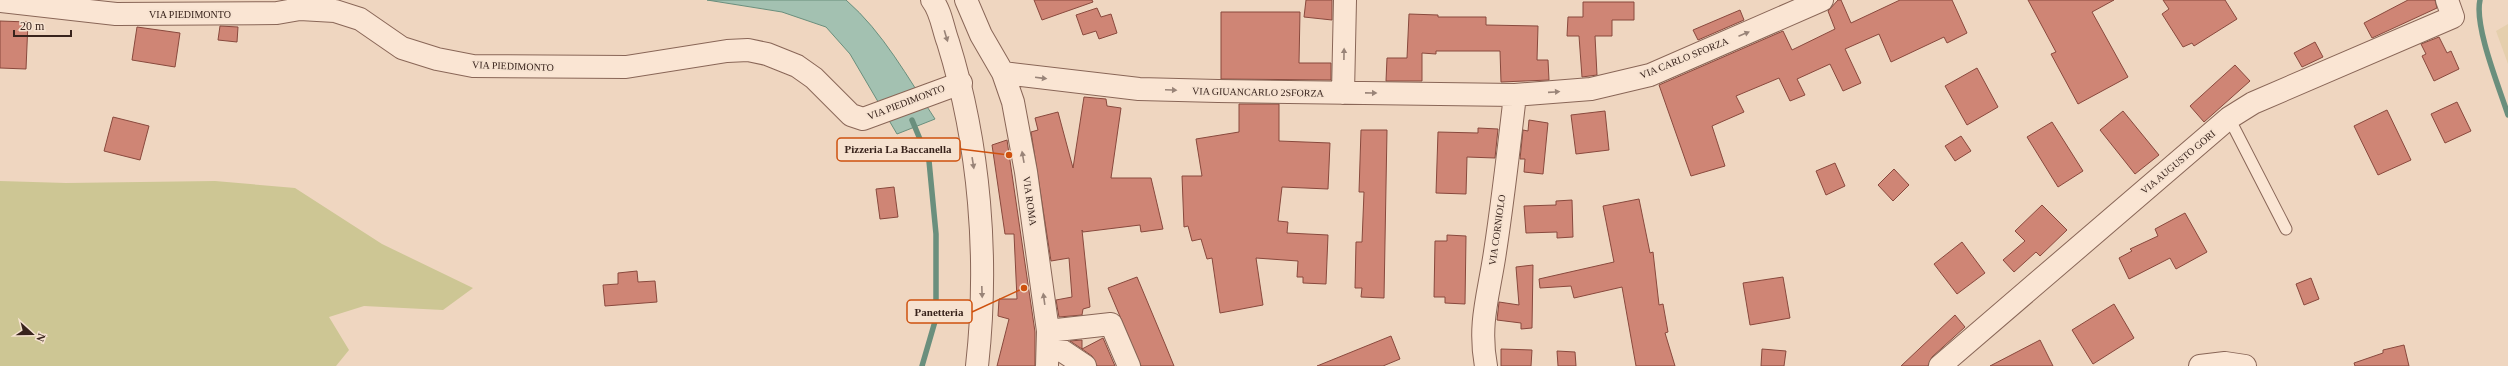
<svg xmlns="http://www.w3.org/2000/svg" width="2508" height="366" font-family="Georgia,serif">
<style>
.farmland{fill:#e5cfad}
.green{fill:#cdc694}
.water{fill:#a3c1b1;stroke:#6a8f7d}
.lines{fill:none;stroke-linecap:round;stroke-linejoin:round}
.stream{stroke:#6a8f7d;stroke-width:5.5}
.building{fill:#cf8575;stroke:#89493d}
.service-casing{stroke:#896657;stroke-width:13}
.minor-casing{stroke:#896657;stroke-width:24}
.tertiary-casing{stroke:#896657;stroke-width:24}
.service{stroke:#fae5d3;stroke-width:11}
.minor{stroke:#fae5d3;stroke-width:22}
.tertiary{stroke:#fae5d3;stroke-width:22}
.oneway{fill:#998478}
.labels{text-anchor:middle;dominant-baseline:central;stroke-width:3.5;stroke-linejoin:round;paint-order:stroke}
.street-label{font-size:10px;fill:#38231c;stroke:#f6e2d0}
.leader{fill:none;stroke:#ce510e;stroke-width:1.5}
.callout-dot{fill:#ce510e;stroke:#f6e2d0;stroke-width:1.5}
.callout{fill:#f6e2d0;stroke:#ce510e;stroke-width:1.5}
.callout-label{font-size:11px;text-anchor:middle;font-weight:bold;fill:#38231c}
</style>
<rect width="100%" height="100%" fill="#efd6c0"/>
<path class="farmland" d="M2508,24V64L2496,31Z"/>
<path class="green" d="M0,181L66,183L215,181L295,188L382,244L473,288L443,310L364,306L329,317L349,350L336,366H0Z"/>
<path class="water" d="M707,0H846C883,32 908,78 935,119L897,134L850,54L826,27L782,12Z"/>
<g class="lines">
<path class="stream" d="M2480,0C2474,26 2499,87 2508,115
M912,120L929,161L936,234V318L922,366"/>
</g>
<path class="building" d="M1034,0H1092L1093,2L1042,20Z
M1306,0H1332V20L1304,17Z
M1838,0H1841L1851,23L1900,0H1952L1967,33L1947,43L1944,37L1891,62L1879,34L1845,49L1861,83L1843,91L1830,64L1797,79L1805,95L1790,101L1779,78L1736,96L1744,112L1712,126L1725,166L1691,176L1659,85L1783,31L1792,50L1835,29L1828,11Z
M2028,0H2114L2092,12L2128,77L2078,104L2051,54L2056,52Z
M2163,0H2225L2237,19L2194,46L2192,43L2183,47L2162,14L2169,9Z
M2408,0H2435L2437,8L2372,38L2364,23Z
M1583,2H1634V20H1612V36H1595L1597,75L1582,77L1579,36H1567L1568,17H1583Z
M1097,8L1101,17L1111,14L1117,33L1099,39L1096,31L1083,35L1076,15Z
M1740,10L1744,20L1698,40L1693,30Z
M1221,12H1300L1299,63H1331V80L1221,79Z
M1409,14L1438,15V17H1486V25L1538,26L1537,60H1548L1549,80L1501,82L1500,51H1436V54L1422,53V81H1386L1387,58H1407Z
M0,21L28,22L26,69L0,68Z
M220,26L238,27L237,42L218,40Z
M137,27L180,33L175,67L132,60Z
M2439,37L2447,53L2451,51L2459,69L2434,81L2422,56L2426,54L2421,44Z
M2315,42L2323,57L2302,67L2294,53Z
M2235,65L2250,81L2204,122L2190,106Z
M1977,68L1998,107L1967,125L1945,86Z
M1084,97L1106,99L1107,106L1121,108L1111,178H1151L1163,229L1141,232L1140,225L1083,232L1082,230L1090,307L1083,309L1082,315L1059,317L1056,300L1072,297L1069,258L1051,261L1031,132L1038,130L1035,118L1058,112L1073,168Z
M2457,102L2471,131L2445,143L2431,114Z
M1239,104H1279V141L1330,143L1328,189L1282,187L1278,221L1288,222L1287,233L1328,235L1326,284L1303,283V277H1297L1298,261L1256,258L1263,305L1220,313L1212,258L1207,259L1201,239L1192,241L1188,226L1184,227L1182,176H1202L1196,139L1239,132Z
M2387,110L2411,160L2378,175L2354,126Z
M1605,111L1609,150L1576,154L1571,115Z
M2123,111L2159,155L2135,174L2100,130Z
M113,117L149,126L140,160L104,151Z
M1529,120L1548,123L1543,174L1524,172L1525,159H1520L1523,130L1528,131Z
M2052,122L2083,171L2058,187L2027,137Z
M1478,128L1498,129L1495,158L1467,157L1466,194L1436,193L1438,132L1478,133Z
M1361,130H1387L1384,298L1361,297L1362,288H1355L1356,242H1362L1364,192H1359Z
M1961,136L1971,151L1955,161L1945,146Z
M1007,140L1035,332V366H997L1009,319L998,316L999,299H1017L1014,234H1005L992,145Z
M1835,163L1845,186L1826,195L1816,171Z
M1894,169L1909,185L1893,201L1878,185Z
M894,187L898,217L880,219L876,189Z
M1639,199L1650,253L1653,252L1659,305L1663,304L1668,332L1665,333L1675,366H1636L1622,287L1574,298L1571,286L1540,288L1539,279L1614,262L1603,206Z
M1572,200L1573,237L1557,238V232L1526,233L1524,206L1556,205V201Z
M2042,205L2067,230L2040,256L2036,252L2014,272L2003,260L2025,241L2015,231Z
M2185,213L2207,252L2176,269L2170,258L2129,279L2119,258L2132,251L2130,249L2158,236L2155,229Z
M1447,235L1466,236L1465,304L1445,303V297H1434L1435,241H1447Z
M1962,242L1985,273L1957,294L1934,264Z
M1533,265L1532,328L1521,329V323L1497,320L1499,302L1519,305L1516,267Z
M637,271L638,282L655,281L657,302L605,306L603,285L618,284V273Z
M1137,277L1165,344L1174,366H1141L1108,288Z
M1783,277L1790,318L1750,325L1743,283Z
M2311,278L2319,299L2304,305L2296,284Z
M2114,304L2134,338L2093,364L2072,330Z
M1955,315L1965,327L1932,357L1928,366H1901Z
M1391,336L1400,359L1383,366H1317Z
M1103,338L1115,366H1097L1092,356L1082,349Z
M1082,340V349L1070,341Z
M2040,340L2053,366H1990Z
M2404,345L2409,366H2355L2354,363L2383,353V350Z
M1501,349L1532,350L1531,366H1501Z
M1762,349L1786,351L1784,366H1761Z
M1557,351L1575,352L1576,366H1558Z"/>
<g class="lines">
<defs>
<path id="service" d="M2229,118L2286,229"/>
<path id="minor" d="M966,0L981,35L1003,73L1013,102L1026,172L1048,331L1047,366
M0,1L116,14L277,13L300,9L335,11L360,19L402,48L437,59L473,66L626,67L727,51L748,50L767,54L797,66L814,78L851,115L863,119L961,83
M1003,73L1139,89L1218,91L1515,95L1591,89L1650,75L1822,0
M1343,93L1345,0
M1048,331L1111,324L1129,366
M1049,342L1085,366
M1486,366C1478,323 1489,294 1495,252C1503,200 1509,147 1515,95
M1940,366L2229,118L2253,103L2453,17L2447,0
M2200,366L2225,363L2245,366"/>
<path id="tertiary" d="M932,0C941,11 943,29 948,42C980,145 989,259 977,366"/>
</defs>
<use href="#service" class="service-casing"/>
<use href="#minor" class="minor-casing"/>
<use href="#tertiary" class="tertiary-casing"/>
<use href="#service" class="service"/>
<use href="#minor" class="minor"/>
<use href="#tertiary" class="tertiary"/>
</g>
<defs><path id="oneway-solid" d="M-6-.8H1V-3.2L6.5 0L1 3.2V.8H-6Z"/></defs>
<g class="oneway">
<use href="#oneway-solid" transform="translate(1744 34) rotate(-23)"/>
<use href="#oneway-solid" transform="translate(946 36) rotate(73)"/>
<use href="#oneway-solid" transform="translate(1344 54) rotate(-89)"/>
<use href="#oneway-solid" transform="translate(1041 78) rotate(7)"/>
<use href="#oneway-solid" transform="translate(1171 90) rotate(2)"/>
<use href="#oneway-solid" transform="translate(1554 92) rotate(-4)"/>
<use href="#oneway-solid" transform="translate(1371 93) rotate(1)"/>
<use href="#oneway-solid" transform="translate(1023 157) rotate(-100)"/>
<use href="#oneway-solid" transform="translate(973 163) rotate(81)"/>
<use href="#oneway-solid" transform="translate(982 292) rotate(88)"/>
<use href="#oneway-solid" transform="translate(1044 299) rotate(-98)"/>
</g>
<g class="labels">
<g class="street-label">
<text x="190" y="14">VIA PIEDIMONTO</text>
<text transform="translate(1684 58) rotate(-22)">VIA CARLO SFORZA</text>
<text transform="translate(513 66) rotate(2)">VIA PIEDIMONTO</text>
<text transform="translate(1258 92) rotate(1)">VIA GIUANCARLO 2SFORZA</text>
<text transform="translate(906 102) rotate(-21)">VIA PIEDIMONTO</text>
<text transform="translate(2178 162) rotate(-40)">VIA AUGUSTO GORI</text>
<text transform="translate(1030 201) rotate(82)">VIA ROMA</text>
<text transform="translate(1497 230) rotate(-82)">VIA CORNIOLO</text>
</g>
</g>
<path class="leader" d="M1009 155L960 149M1024 288L972 312"/>
<g class="callout-dot">
<circle cx="1009" cy="155" r="4"/>
<circle cx="1024" cy="288" r="4"/>
</g>
<g class="callout">
<rect x="837" y="138" width="123" height="23" rx="4"/>
<rect x="907" y="300" width="65" height="23" rx="4"/>
</g>
<g class="callout-label">
<text x="898" y="153">Pizzeria La Baccanella</text>
<text x="939" y="316">Panetteria</text>
</g>
<g transform="translate(32 334) rotate(111)" stroke="#f6e2d0" stroke-width="3" paint-order="stroke">
<path d="M0-3L7 15L0 10L-7 15Z" fill="#38231c"/>
<text y="-6" font-size="11" font-weight="bold" text-anchor="middle" fill="#38231c">N</text>
</g>
<path d="M14 30v6h57v-6" fill="none" stroke="#38231c" stroke-width="2"/>
<text x="20" y="30" font-size="12" fill="#38231c" stroke="#f6e2d0" stroke-width="3" paint-order="stroke">20 m</text>
</svg>
